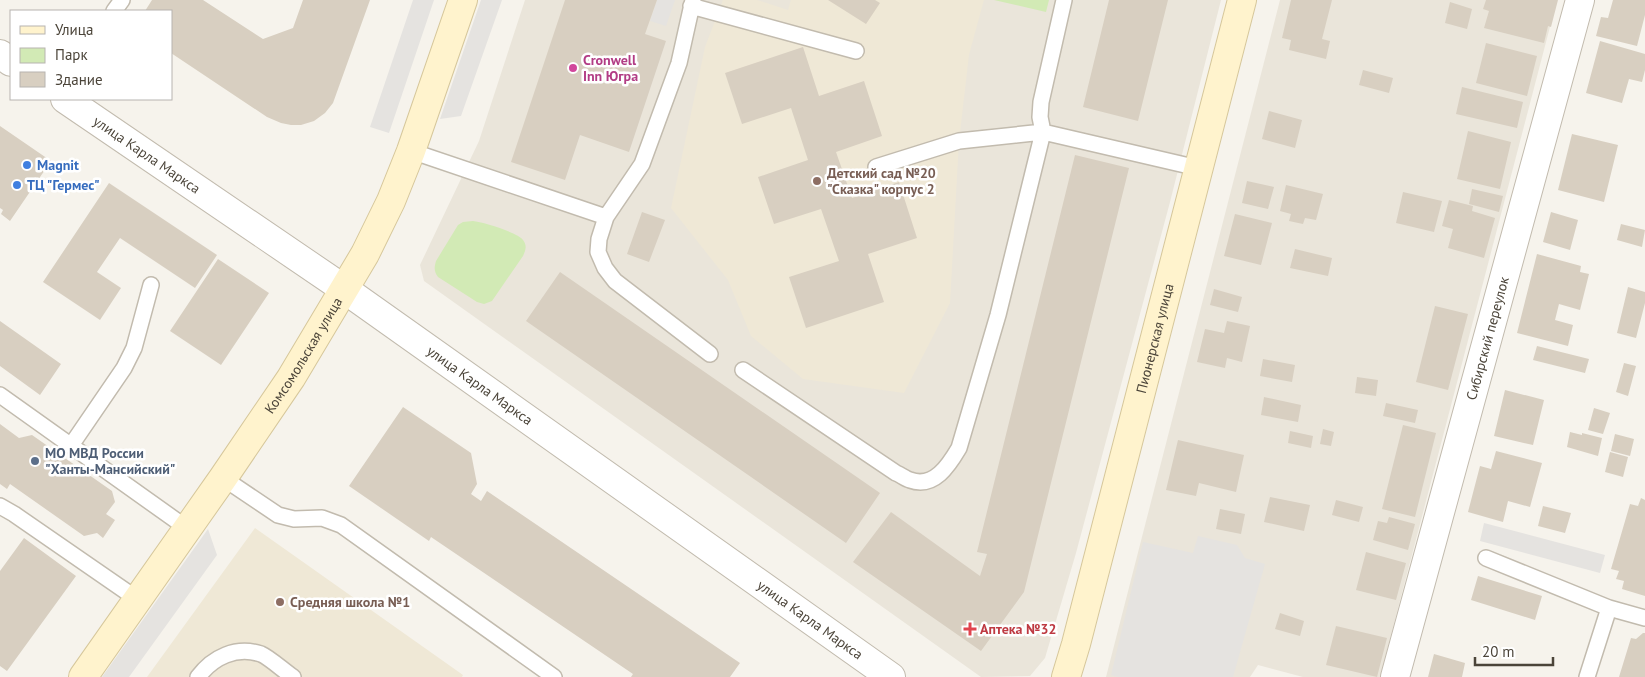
<svg xmlns="http://www.w3.org/2000/svg" width="1645" height="677" font-family="'PT Sans',sans-serif">
<style>
.residential{fill:#eae5da}
.education{fill:#efe8d6}
.green{fill:#d2eab5}
.parking{fill:#e5e3e0}
.building{fill:#d8cfc1}
.lines{fill:none;stroke-linecap:round;stroke-linejoin:round}
.lane-casing{stroke:#c2bbae;stroke-width:18}
.street-casing{stroke:#c2bbae;stroke-width:30}
.secondary-casing{stroke:#d6c79b;stroke-width:30}
.lane{stroke:#fff;stroke-width:15}
.street{stroke:#fff;stroke-width:28}
.secondary{stroke:#fff3cd;stroke-width:28}
.hotel-dot{fill:#d1479c;stroke:#fff;stroke-width:2}
.shop-dot{fill:#3f7fe0;stroke:#fff;stroke-width:2}
.education-dot{fill:#8d6e63;stroke:#fff;stroke-width:2}
.service-dot{fill:#5c6f8a;stroke:#fff;stroke-width:2}
.health-dot{fill:#e0444e;stroke:#fff;stroke-width:2}
.labels{text-anchor:middle;dominant-baseline:central;stroke-width:5;stroke-linejoin:round;paint-order:stroke}
.hotel-label{font-size:14px;font-weight:bold;fill:#b23c85;stroke:#fff;text-anchor:start}
.street-label{font-size:14px;fill:#4b4439;stroke:#fff}
.shop-label{font-size:14px;font-weight:bold;fill:#366cbe;stroke:#fff;text-anchor:start}
.education-label{font-size:14px;font-weight:bold;fill:#785e54;stroke:#fff;text-anchor:start}
.service-label{font-size:14px;font-weight:bold;fill:#4e5e75;stroke:#fff;text-anchor:start}
.health-label{font-size:14px;font-weight:bold;fill:#be3a42;stroke:#fff;text-anchor:start}
</style>
<rect width="100%" height="100%" fill="#f6f3ec"/>
<path class="residential" d="M525,0H1221L1170,202L1076,553L1045,658L1030,676L981,677L424,281L420,265L479,141Z
M1280,0H1557L1380,677H1303L1258,665L1250,677H1106Z"/>
<path class="education" d="M723,0H757L788,10L791,0H984L969,55L959,141L950,303L904,393L803,379L751,336L728,280L671,208L705,47Z
M255,528L463,675L462,677H147Z"/>
<path class="green" d="M994,0H1049L1046,12Z
M473,221C483,222 519,233 523,240C527,245 526,250 523,256L492,301L484,304L477,302L438,277C434,271 434,268 436,261L458,225L463,222Z"/>
<path class="parking" d="M413,0H434L389,133L370,127Z
M481,0H502L461,116L440,119Z
M657,0H675L666,26L650,21Z
M1484,523L1605,555L1600,573L1480,541Z
M208,529L217,555L129,677H102Z
M1198,536L1237,545L1245,558L1265,564L1233,677H1118L1111,675L1143,542L1193,553Z"/>
<path class="building" d="M152,0H203L263,39L293,28L303,0H370L333,103L325,113L314,121L301,125H291L281,123L267,117L171,53V11H145Z
M565,0H657L645,34L666,41L629,152L580,135L565,180L511,162Z
M828,0H875L880,3L866,24Z
M1109,0H1168L1138,121L1083,107Z
M1291,0H1332L1322,39L1330,41L1326,59L1289,50L1291,40L1282,38Z
M1486,0H1558L1551,27L1548,26L1544,43L1484,28L1489,11L1483,9Z
M1613,0H1645V15L1637,46L1596,36L1601,17L1608,18Z
M1450,2L1472,9L1467,29L1445,23Z
M1600,41L1645,54V70L1642,82L1629,79L1622,103L1586,93Z
M1486,43L1537,56L1527,96L1476,83Z
M803,47L819,96L864,81L882,136L836,152L852,198L899,182L917,238L868,254L884,302L806,328L789,277L839,261L821,209L774,224L758,177L808,160L791,108L742,124L725,73Z
M1363,70L1393,78L1389,93L1359,85Z
M1462,87L1523,102L1517,128L1456,114Z
M1269,111L1302,120L1295,148L1262,139Z
M0,126L51,161L10,221L1,214L3,210L0,208Z
M1468,131L1511,142L1500,189L1457,179Z
M1572,134L1618,145L1604,202L1558,190Z
M1075,155L1129,168L1024,592L981,651L853,562L891,512L980,576L987,554L977,552Z
M1247,181L1274,187L1268,209L1242,203Z
M109,183L217,255L195,288L120,238L97,272L121,288L100,320L43,282Z
M1286,185L1323,194L1316,220L1305,218L1303,224L1289,221L1291,214L1280,211Z
M1472,189L1503,196L1499,212L1469,204Z
M1403,192L1442,201L1434,232L1396,223Z
M1449,200L1473,206L1472,211L1495,218L1484,258L1448,248L1453,229L1442,226Z
M642,212L665,220L649,262L627,254Z
M1551,212L1578,220L1570,250L1543,242Z
M1235,214L1272,223L1261,265L1224,256Z
M1621,224L1645,230L1642,247L1617,240Z
M1295,249L1332,258L1328,276L1290,268Z
M1537,254L1581,266L1580,272L1589,274L1580,310L1559,304L1555,320L1573,325L1568,346L1517,333Z
M218,259L269,293L221,365L170,331Z
M560,272L880,493L846,543L526,321Z
M1628,287L1645,292V303L1636,338L1617,333Z
M1214,289L1242,297L1238,312L1210,305Z
M1435,306L1468,314L1448,390L1416,382Z
M0,321L61,364L40,395L0,366Z
M1227,321L1250,326L1242,362L1227,358L1225,368L1197,362L1205,329L1224,333Z
M1537,346L1589,359L1585,373L1533,360Z
M1263,359L1295,365L1292,382L1260,376Z
M1624,363L1636,366L1628,396L1616,392Z
M1357,377L1378,380L1376,396L1355,393Z
M1505,390L1544,400L1533,445L1494,436Z
M1264,397L1301,405L1298,422L1261,415Z
M1386,403L1418,410L1415,423L1383,416Z
M403,407L471,453L477,484L471,494L481,501L487,491L740,663L730,677H631L633,674L431,537L429,541L349,486Z
M1594,408L1610,413L1603,434L1588,430Z
M0,424L19,438L32,435L112,491L115,502L106,514L115,520L103,538L97,533L84,536L10,484L7,489L0,484Z
M1403,425L1436,433L1415,517L1382,509Z
M1323,429L1334,432L1331,446L1320,444Z
M1290,431L1313,436L1311,448L1288,443Z
M1570,432L1582,435V433L1602,438L1598,456L1567,447Z
M1615,434L1634,439L1630,456L1611,451Z
M1178,440L1244,455L1236,492L1199,483L1196,496L1166,490Z
M1496,451L1542,463L1530,507L1508,501L1503,522L1468,512L1480,466L1491,469Z
M1610,452L1628,457L1623,477L1605,472Z
M1270,497L1310,505L1304,531L1264,522Z
M1641,498L1645,500V596L1622,589L1624,581L1616,579L1619,571L1611,569L1630,504L1638,506Z
M1336,500L1363,507L1359,522L1332,515Z
M1543,506L1571,513L1565,533L1538,526Z
M1220,509L1245,514L1241,534L1216,529Z
M1389,517L1415,524L1408,550L1373,540L1378,521L1387,523Z
M24,538L76,576L7,671L0,666V571Z
M1366,552L1406,563L1396,600L1356,590Z
M1478,576L1542,596L1535,620L1471,600Z
M1280,613L1304,621L1300,636L1275,629Z
M1336,626L1387,638L1377,677L1326,665Z
M1643,633H1645V677H1619L1631,638L1636,639Z
M1434,654L1465,663L1462,677H1428Z"/>
<g class="lines">
<defs>
<path id="lane" d="M693,0L679,63L642,164L606,217L599,239L598,252L605,268L615,281L710,354
M1064,0L1041,102L1040,117L1043,132L1198,168
M691,6L856,51
M114,11L122,0
M411,151L606,217
M743,370L896,473C901,475 906,479 910,480C934,489 949,465 959,448L998,315L1043,132L959,141L876,167
M0,395L188,529
M72,444L124,368L134,348L151,285
M223,478L278,515L294,519L322,518L341,525L554,677
M0,506L14,514L137,599
M1486,558L1609,608L1645,618
M198,677C213,657 236,646 261,654C270,658 284,671 293,677
M1587,677L1609,608"/>
<g id="street">
<path d="M0,54L11,62"/>
<path id="s1" d="M65,99L344,289L891,677"/>
<path id="s2" d="M1395,677L1580,0"/>
</g>
<g id="secondary">
<path id="s3" d="M83,677L223,478L291,378L365,254L391,201L411,151L463,0"/>
<path id="s4" d="M1066,677L1076,644L1242,0"/>
</g>
</defs>
<use href="#lane" class="lane-casing"/>
<use href="#street" class="street-casing"/>
<use href="#secondary" class="secondary-casing"/>
<use href="#lane" class="lane"/>
<use href="#street" class="street"/>
<use href="#secondary" class="secondary"/>
</g>
<circle class="hotel-dot" cx="573" cy="68" r="5"/>
<g class="shop-dot">
<circle cx="27" cy="165" r="5"/>
<circle cx="17" cy="185" r="5"/>
</g>
<g class="education-dot">
<circle cx="817" cy="181" r="5"/>
<circle cx="280" cy="602" r="5"/>
</g>
<circle class="service-dot" cx="35" cy="461" r="5"/>
<path class="health-dot" d="M967.5 621.5h5v5h5v5h-5v5h-5v-5h-5v-5h5z"/>
<g class="labels">
<g class="hotel-label">
<text x="583" y="60">Cronwell<tspan x="583" dy="16">Inn Югра</tspan></text>
</g>
<g class="street-label">
<text stroke="none"><textPath href="#s1" startOffset="99">улица Карла Маркса</textPath></text>
<text stroke="none"><textPath href="#s2" startOffset="351">Сибирский переулок</textPath></text>
<text stroke="none"><textPath href="#s4" startOffset="350">Пионерская улица</textPath></text>
<text stroke="none"><textPath href="#s3" startOffset="390">Комсомольская улица</textPath></text>
<text stroke="none"><textPath href="#s1" startOffset="504">улица Карла Маркса</textPath></text>
<text stroke="none"><textPath href="#s1" startOffset="909">улица Карла Маркса</textPath></text>
</g>
<g class="shop-label">
<text x="37" y="165">Magnit</text>
<text x="27" y="185">ТЦ "Гермес"</text>
</g>
<g class="education-label">
<text x="827" y="173">Детский сад №20<tspan x="827" dy="16">"Сказка" корпус 2</tspan></text>
<text x="290" y="602">Средняя школа №1</text>
</g>
<g class="service-label">
<text x="45" y="453">МО МВД России<tspan x="45" dy="16">"Ханты-Мансийский"</tspan></text>
</g>
<g class="health-label">
<text x="980" y="629">Аптека №32</text>
</g>
</g>
<rect x="10" y="10" width="162" height="90" fill="#ffffff" stroke="#b7b4b0"/>
<rect x="20" y="26" width="25" height="8" fill="#fff3cd" stroke="#b7b4b0"/>
<text x="55" y="35" font-size="15" fill="#4b4439">Улица</text>
<rect x="20" y="48" width="25" height="15" fill="#d2eab5" stroke="#b7b4b0"/>
<text x="55" y="60" font-size="15" fill="#4b4439">Парк</text>
<rect x="20" y="72" width="25" height="15" fill="#d8cfc1" stroke="#b7b4b0"/>
<text x="55" y="85" font-size="15" fill="#4b4439">Здание</text>
<path d="M1475 657v8h78v-8" fill="none" stroke="#4b4439" stroke-width="2.5"/>
<text x="1482" y="657" font-size="15" fill="#4b4439" stroke="#ffffff" stroke-width="4" paint-order="stroke">20 m</text>
</svg>
